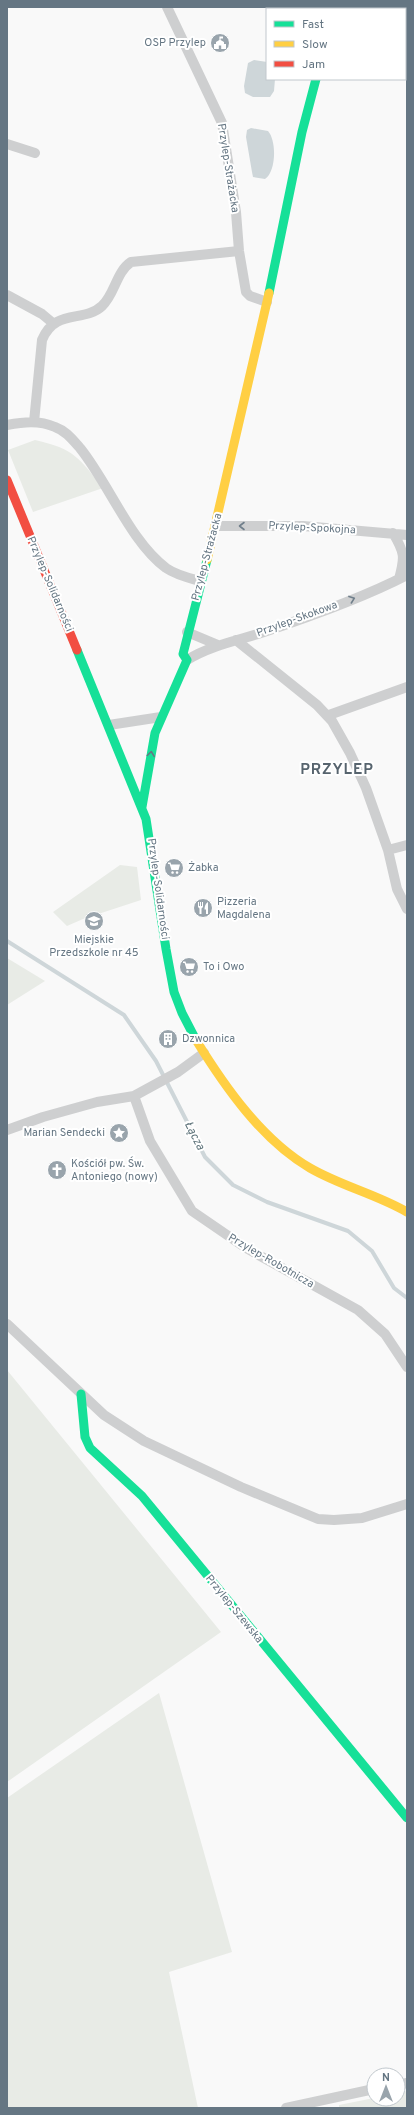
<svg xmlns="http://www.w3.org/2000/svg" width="414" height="2115" font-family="Overpass,sans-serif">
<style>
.green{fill:#e8ebe6}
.water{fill:#ced6d9}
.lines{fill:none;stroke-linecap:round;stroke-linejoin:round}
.stream{stroke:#ced6d9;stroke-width:4}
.street{stroke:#cecfd0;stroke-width:10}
.fast{stroke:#16e098;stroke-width:9}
.slow{stroke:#ffcf43;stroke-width:9}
.jam{stroke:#f24e42;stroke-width:9}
.oneway{stroke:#707f8b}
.oneway2{stroke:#657683}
.labels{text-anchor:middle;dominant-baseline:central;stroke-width:4;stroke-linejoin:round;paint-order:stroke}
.poi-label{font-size:11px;fill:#657683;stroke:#fff;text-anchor:start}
.street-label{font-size:11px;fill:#657683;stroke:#fff}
.water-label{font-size:12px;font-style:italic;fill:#60757c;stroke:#fff}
.district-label{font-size:15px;font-weight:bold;letter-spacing:1px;fill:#57646e;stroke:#fff}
</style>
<rect width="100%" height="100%" fill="#f9f9f9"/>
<path class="green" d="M35,440C75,449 79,458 103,488L33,512L8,450Z
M120,865L137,867L141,900L83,919L67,926L53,912Z
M7,958L45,981L7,1005Z
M7,1370L221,1632L7,1782Z
M159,1693L232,1952L169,1972L198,2108H7V1798Z
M407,2091V2108H339V2105L374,2098L398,2099V2093Z"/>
<path class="water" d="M254,60L267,62V79H275L274,91L270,97H253L245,93L244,86L248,63Z
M251,128L268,131C277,141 276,172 265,179L253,177L252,172L246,137L247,130Z"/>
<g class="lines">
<path class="stream" d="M7,941L124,1015L156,1061L205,1157L233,1185L267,1202L348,1231L372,1251L394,1288L407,1298"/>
<path class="street" d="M167,7L222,123L236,212L239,251L246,292L250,296L267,302
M337,9L338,7
M7,144L35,153
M7,295L42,314L54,324
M34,422L42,340C55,308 84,323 102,306C115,294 116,272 131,262L239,251
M7,425C23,422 39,420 55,427C66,431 72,439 80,448C109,484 130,541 166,568C176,575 189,578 200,581
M216,526H303L407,535
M393,533C405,553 405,557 399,579
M187,632L218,645
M236,640L317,705L332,721L350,753L366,788L388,850L397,889L407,909
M187,660C210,646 235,641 261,633C309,617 363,598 407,575
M329,715L407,687
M109,725L161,717
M388,850L407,845
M134,1096L150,1141L192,1211L246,1248L358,1310L385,1334L407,1367
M7,1130L43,1117L97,1102L134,1096L178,1072L204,1053
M7,1324L104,1415L144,1441L241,1487L318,1519L334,1520L362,1518L407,1504
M398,2085L407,2083
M286,2108L374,2089"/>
<path class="fast" d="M269,293L302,132L316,79
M77,650L146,819L166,949L174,992L182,1013L196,1040
M142,807L155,733L187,660L183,654L207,560
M81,1394L85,1437L90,1448L142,1496L407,1818"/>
<path class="slow" d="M207,560L269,293
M196,1040C225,1087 262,1140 310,1168C341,1186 376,1194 407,1212"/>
<path class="jam" d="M7,480L77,650"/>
</g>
<defs><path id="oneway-chevron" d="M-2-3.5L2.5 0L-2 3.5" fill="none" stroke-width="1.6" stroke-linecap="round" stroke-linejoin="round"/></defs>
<g class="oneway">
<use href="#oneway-chevron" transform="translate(242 526) rotate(180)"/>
<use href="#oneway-chevron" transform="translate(352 599) rotate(-20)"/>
</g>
<use class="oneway2" href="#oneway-chevron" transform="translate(151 754) rotate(-82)"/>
<defs>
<symbol id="civic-disc" viewBox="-11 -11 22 22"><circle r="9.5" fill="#99a4ac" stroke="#fff"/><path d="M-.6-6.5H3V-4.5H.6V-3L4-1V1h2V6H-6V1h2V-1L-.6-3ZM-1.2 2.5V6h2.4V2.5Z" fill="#fff"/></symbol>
<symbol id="supermarket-disc" viewBox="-11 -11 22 22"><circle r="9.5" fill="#99a4ac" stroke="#fff"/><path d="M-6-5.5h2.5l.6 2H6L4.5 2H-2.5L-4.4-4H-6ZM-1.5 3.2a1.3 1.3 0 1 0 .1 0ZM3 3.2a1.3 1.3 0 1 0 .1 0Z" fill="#fff"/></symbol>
<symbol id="restaurant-disc" viewBox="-11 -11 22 22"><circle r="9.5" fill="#99a4ac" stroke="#fff"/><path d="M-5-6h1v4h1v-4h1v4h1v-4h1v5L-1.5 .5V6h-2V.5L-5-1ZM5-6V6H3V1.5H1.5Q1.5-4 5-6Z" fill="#fff"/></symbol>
<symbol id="school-disc" viewBox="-11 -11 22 22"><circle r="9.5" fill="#99a4ac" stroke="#fff"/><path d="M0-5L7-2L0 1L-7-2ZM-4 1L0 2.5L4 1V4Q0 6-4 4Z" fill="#fff"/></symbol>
<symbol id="building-disc" viewBox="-11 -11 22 22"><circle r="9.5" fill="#99a4ac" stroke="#fff"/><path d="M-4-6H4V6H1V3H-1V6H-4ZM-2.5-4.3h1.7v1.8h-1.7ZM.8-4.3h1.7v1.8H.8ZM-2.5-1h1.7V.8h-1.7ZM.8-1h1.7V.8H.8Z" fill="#fff"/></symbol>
<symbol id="sight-disc" viewBox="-11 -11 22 22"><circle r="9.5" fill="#99a4ac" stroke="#fff"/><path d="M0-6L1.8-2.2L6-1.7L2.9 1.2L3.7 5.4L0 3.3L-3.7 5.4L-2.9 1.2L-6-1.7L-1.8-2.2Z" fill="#fff"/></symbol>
<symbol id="church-disc" viewBox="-11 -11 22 22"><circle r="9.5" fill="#99a4ac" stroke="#fff"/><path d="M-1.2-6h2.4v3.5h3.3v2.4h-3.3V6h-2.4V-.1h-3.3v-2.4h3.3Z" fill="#fff"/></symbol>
</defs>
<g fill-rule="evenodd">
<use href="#civic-disc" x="209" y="32" width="22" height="22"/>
<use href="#supermarket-disc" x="163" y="857" width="22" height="22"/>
<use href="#restaurant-disc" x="192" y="897" width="22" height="22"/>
<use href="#school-disc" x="83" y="910" width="22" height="22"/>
<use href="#supermarket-disc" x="178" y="956" width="22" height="22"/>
<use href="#building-disc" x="157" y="1028" width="22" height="22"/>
<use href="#sight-disc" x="108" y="1122" width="22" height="22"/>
<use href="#church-disc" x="46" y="1159" width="22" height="22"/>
</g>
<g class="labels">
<g class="poi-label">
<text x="206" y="43" text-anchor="end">OSP Przylep</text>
<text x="188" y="868">Żabka</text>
<text x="217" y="902">Pizzeria<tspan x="217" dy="13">Magdalena</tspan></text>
<text x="94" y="940" text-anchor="middle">Miejskie<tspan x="94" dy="13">Przedszkole nr 45</tspan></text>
<text x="203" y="967">To i Owo</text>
<text x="182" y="1039">Dzwonnica</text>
<text x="105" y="1133" text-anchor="end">Marian Sendecki</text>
<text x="71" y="1164">Kościół pw. Św.<tspan x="71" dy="13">Antoniego (nowy)</tspan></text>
</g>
<g class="street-label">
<text transform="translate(228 168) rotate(81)">Przylep-Strażacka</text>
<text transform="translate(312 528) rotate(3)">Przylep-Spokojna</text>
<text transform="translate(207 557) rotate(-75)">Przylep-Strażacka</text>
<text transform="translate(50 584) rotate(67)">Przylep-Solidarności</text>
<text transform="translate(297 619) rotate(-20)">Przylep-Skokowa</text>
<text transform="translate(158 889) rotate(82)">Przylep-Solidarności</text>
<text transform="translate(271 1261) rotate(30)">Przylep-Robotnicza</text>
<text transform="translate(234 1609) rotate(51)">Przylep-Szewska</text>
</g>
<g class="water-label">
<text transform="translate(194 1136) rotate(63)">Łącza</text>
</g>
<g class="district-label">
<text x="337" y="770">PRZYLEP</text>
</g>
</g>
<rect width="414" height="2115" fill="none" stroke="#657683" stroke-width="16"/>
<rect x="266" y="8" width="140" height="72" fill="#ffffff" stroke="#c1c8cd"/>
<rect x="274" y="21" width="20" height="6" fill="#16e098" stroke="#c1c8cd"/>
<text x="302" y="28" font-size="12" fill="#657683">Fast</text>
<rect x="274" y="41" width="20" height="6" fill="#ffcf43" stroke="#c1c8cd"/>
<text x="302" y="48" font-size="12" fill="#657683">Slow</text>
<rect x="274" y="61" width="20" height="6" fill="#f24e42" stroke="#c1c8cd"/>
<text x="302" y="68" font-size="12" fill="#657683">Jam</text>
<g transform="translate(386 2087)"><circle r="19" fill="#ffffff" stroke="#c1c8cd"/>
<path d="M0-3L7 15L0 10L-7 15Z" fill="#99a4ac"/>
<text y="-6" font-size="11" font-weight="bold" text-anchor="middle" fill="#657683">N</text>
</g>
</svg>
